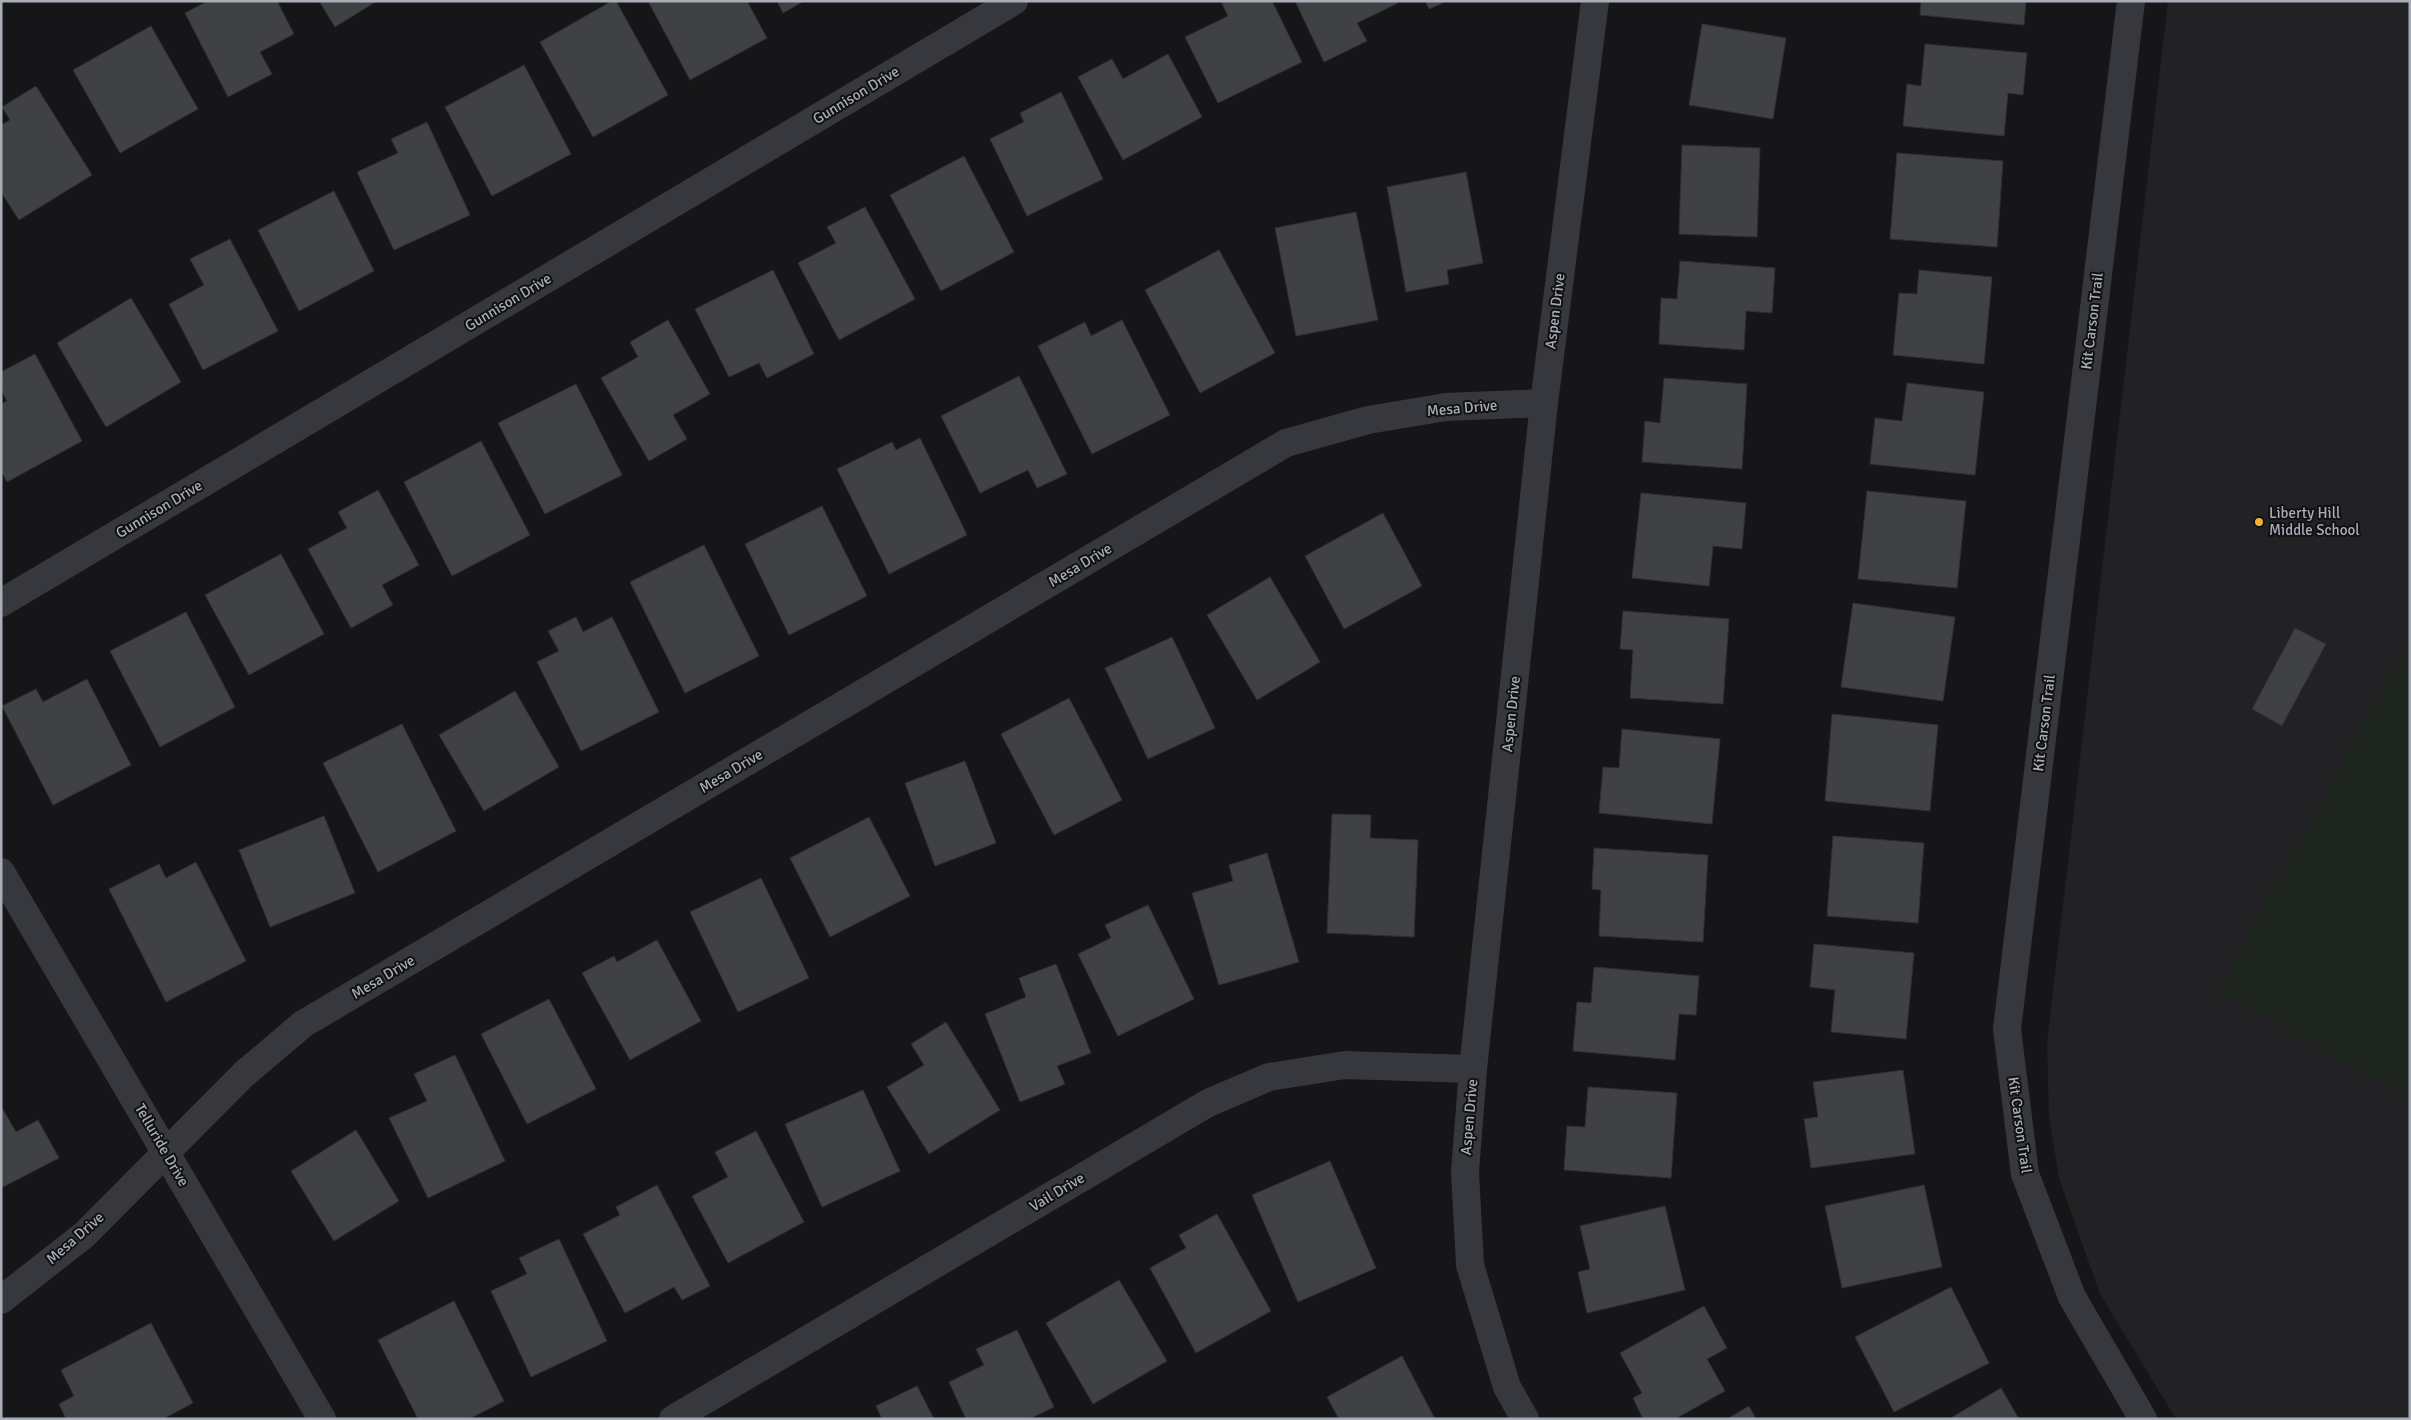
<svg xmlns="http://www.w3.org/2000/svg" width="2411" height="1420" font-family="Signika,sans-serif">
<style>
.built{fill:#222225}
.green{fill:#1e261f}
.building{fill:#404145;stroke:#303034}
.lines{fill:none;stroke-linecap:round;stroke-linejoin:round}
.minor{stroke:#37383d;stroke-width:28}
.poi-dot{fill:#f2b134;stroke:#111113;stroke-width:2}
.labels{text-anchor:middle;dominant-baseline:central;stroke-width:4;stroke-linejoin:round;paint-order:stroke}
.street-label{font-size:15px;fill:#a8adb8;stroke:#111113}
.poi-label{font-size:15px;fill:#a8adb8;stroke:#111113;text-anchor:start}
</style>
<rect width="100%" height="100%" fill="#161618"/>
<path class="built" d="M2168,1H2410V1419H2176L2100,1294L2059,1178L2049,1117L2047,1043Z"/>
<path class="green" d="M2410,640V1098L2217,991Z"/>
<path class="building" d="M208,1H277L294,34L260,52L272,74L228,97L185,13Z
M319,1H377L335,27Z
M612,1H616L668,95L593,137L540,42Z
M648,1H747L767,38L690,80Z
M777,1H804L783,13Z
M1221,1H1272L1302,62L1218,103L1185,37L1228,16Z
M1295,1H1397L1398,3L1357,23L1367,41L1324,62Z
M1425,1H1447L1429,9Z
M1921,1H2026L2024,25L1920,15Z
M1702,24L1786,38L1773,119L1689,105Z
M151,26L198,109L120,153L73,70Z
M1925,44L2027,53L2023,95L2008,93L2004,136L1903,126L1907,84L1921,86Z
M1168,54L1202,117L1123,160L1078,77L1112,59L1123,79Z
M524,65L571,154L492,196L445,107Z
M36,86L92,175L19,220L1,192V125L10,120L2,107Z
M1061,92L1103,179L1027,216L990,139L1024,122L1020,113Z
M427,122L470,215L394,250L357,172L398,153L391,139Z
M1682,145L1760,148L1757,237L1679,234Z
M1897,153L2003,161L1997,247L1890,239Z
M964,156L1014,252L941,291L890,195Z
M1466,172L1483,263L1447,270L1449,284L1406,292L1387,187Z
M334,191L374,271L299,311L258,230Z
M865,207L915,299L839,340L798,263L836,243L827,227Z
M1356,212L1378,320L1296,336L1275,228Z
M230,239L278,331L203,370L169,304L204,285L190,259Z
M1219,250L1275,353L1200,393L1145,290Z
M1680,261L1775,268L1772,313L1746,311L1744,350L1659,344L1661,298L1677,299Z
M773,270L814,354L767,378L759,363L729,377L695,309Z
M1919,270L1992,277L1984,364L1893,355L1899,293L1917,294Z
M131,298L181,382L106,427L57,343Z
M668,320L710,394L673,415L687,439L649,461L601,378L638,357L630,342Z
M1122,320L1170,415L1092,454L1038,346L1085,322L1091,336Z
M35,354L82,441L7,482L1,471V404L7,401L1,390V372Z
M1019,376L1067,474L1037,488L1028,470L980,493L941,416Z
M1664,378L1747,384L1742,469L1642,462L1645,421L1660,423Z
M1907,383L1984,392L1975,475L1870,464L1875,418L1902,421Z
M576,384L622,475L545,514L498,423Z
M920,438L967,535L889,574L837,469L892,442L896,450Z
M481,441L530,535L452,576L404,482Z
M378,490L419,565L382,585L393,605L351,628L308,549L347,528L338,512Z
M1867,491L1966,501L1957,588L1858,579Z
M1641,493L1746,503L1742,549L1713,546L1709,586L1632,578Z
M822,506L867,596L789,635L745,544Z
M1383,513L1422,586L1344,629L1305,556Z
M704,545L759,656L685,693L630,582Z
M281,554L324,634L249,675L205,595Z
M1270,577L1320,662L1257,700L1207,615Z
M1853,603L1955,617L1943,701L1841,687Z
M1623,611L1729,619L1723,704L1630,698L1633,650L1620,649Z
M186,612L235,707L160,747L110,651Z
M576,617L583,632L612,617L659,712L581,751L537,662L559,651L548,631Z
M2295,628L2326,644L2282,726L2252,709Z
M1172,637L1215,728L1148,759L1105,668Z
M87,679L131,765L53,805L2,706L36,689L43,702Z
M515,691L559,767L484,811L439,735Z
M1069,698L1122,800L1054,835L1001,734Z
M1832,714L1938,725L1930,811L1825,801Z
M402,724L456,831L378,872L323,763Z
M1622,729L1720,739L1712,824L1599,813L1603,767L1619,768Z
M965,761L996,843L935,866L905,783Z
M1332,814L1371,815L1370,838L1418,840L1414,937L1327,933Z
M324,816L355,893L270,927L239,850Z
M869,817L910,896L830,937L790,858Z
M1833,836L1924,843L1918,923L1827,916Z
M1594,848L1708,855L1703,942L1599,936L1601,890L1592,889Z
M1267,853L1299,962L1219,985L1192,893L1233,881L1229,865Z
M196,862L246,961L166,1002L109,889L159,864L166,878Z
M761,878L809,978L738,1012L690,912Z
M1148,905L1194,999L1118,1036L1078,954L1111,938L1105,925Z
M657,940L701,1021L630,1060L582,973L614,956L617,962Z
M1814,944L1914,953L1906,1039L1831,1032L1835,990L1810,987Z
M1056,964L1091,1053L1057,1066L1065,1084L1020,1102L985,1014L1026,997L1019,978Z
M1594,967L1699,976L1696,1015L1679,1014L1675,1060L1573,1051L1577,1002L1591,1003Z
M549,999L596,1089L527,1124L481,1034Z
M946,1022L1000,1110L929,1154L887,1087L924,1065L911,1044Z
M455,1055L505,1161L428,1198L389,1118L427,1101L414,1074Z
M1903,1070L1915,1154L1811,1168L1804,1119L1818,1117L1813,1082Z
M1588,1087L1677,1093L1671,1178L1564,1170L1567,1126L1585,1127Z
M863,1090L900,1171L822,1207L785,1124Z
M1,1106L16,1132L38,1120L59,1158L1,1188Z
M356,1130L399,1201L334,1241L291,1171Z
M756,1131L804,1222L728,1263L692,1196L728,1177L715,1152Z
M1330,1161L1376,1268L1298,1302L1252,1195Z
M657,1185L710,1286L682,1300L674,1287L625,1313L583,1234L620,1215L616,1207Z
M1924,1185L1942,1267L1842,1288L1825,1206Z
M1665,1206L1685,1290L1587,1313L1578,1272L1590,1269L1580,1226Z
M1217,1214L1271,1311L1196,1353L1150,1268L1186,1248L1179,1235Z
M559,1239L607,1341L531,1377L491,1291L527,1274L519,1258Z
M1119,1280L1167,1361L1093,1404L1046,1323Z
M1951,1287L1989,1363L1894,1412L1855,1337Z
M454,1301L504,1401L469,1419H418L378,1340Z
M1704,1306L1727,1348L1707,1359L1725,1391L1675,1419H1643L1633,1398L1642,1393L1620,1353Z
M151,1323L193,1403L163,1419H66L59,1404L74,1396L61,1370Z
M1017,1330L1054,1407L1029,1419H966L949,1382L984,1365L976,1349Z
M1402,1356L1435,1419H1339L1327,1397Z
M917,1386L934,1419H882L876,1406Z
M2001,1388L2019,1419H1949Z
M1749,1406L1756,1419H1727Z"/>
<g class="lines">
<path class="minor" d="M2131,1L2007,1029L2025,1174L2072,1297L2143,1419
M1,603L1014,1
M1,872L322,1419
M1,1300L84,1235L244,1074L303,1024L1286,443L1368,420L1446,407L1544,403
M673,1419L1208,1103L1269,1077L1345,1065L1473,1069
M1525,1419L1507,1387L1470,1265L1465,1172L1473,1069L1544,403L1595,1"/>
</g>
<circle class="poi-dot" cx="2259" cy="522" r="5"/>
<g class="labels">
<g class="street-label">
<text transform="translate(856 95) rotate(-31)">Gunnison Drive</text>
<text transform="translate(508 302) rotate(-31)">Gunnison Drive</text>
<text transform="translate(1555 311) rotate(-83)">Aspen Drive</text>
<text transform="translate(2092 321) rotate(-83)">Kit Carson Trail</text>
<text transform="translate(1462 408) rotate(-5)">Mesa Drive</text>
<text transform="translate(159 509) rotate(-31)">Gunnison Drive</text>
<text transform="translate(1080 565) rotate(-31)">Mesa Drive</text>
<text transform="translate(1511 714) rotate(-84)">Aspen Drive</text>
<text transform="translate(2044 723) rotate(-83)">Kit Carson Trail</text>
<text transform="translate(731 771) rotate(-31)">Mesa Drive</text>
<text transform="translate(383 977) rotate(-31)">Mesa Drive</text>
<text transform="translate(1469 1117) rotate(-85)">Aspen Drive</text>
<text transform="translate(2020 1125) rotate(82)">Kit Carson Trail</text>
<text transform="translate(162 1145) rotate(60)">Telluride Drive</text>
<text transform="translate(1057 1192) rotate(-31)">Vail Drive</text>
<text transform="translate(75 1238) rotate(-41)">Mesa Drive</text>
</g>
<g class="poi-label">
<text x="2269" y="513">Liberty Hill<tspan x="2269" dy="17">Middle School</tspan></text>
</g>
</g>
<rect width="2411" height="1420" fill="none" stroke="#a8adb8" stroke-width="5"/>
</svg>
